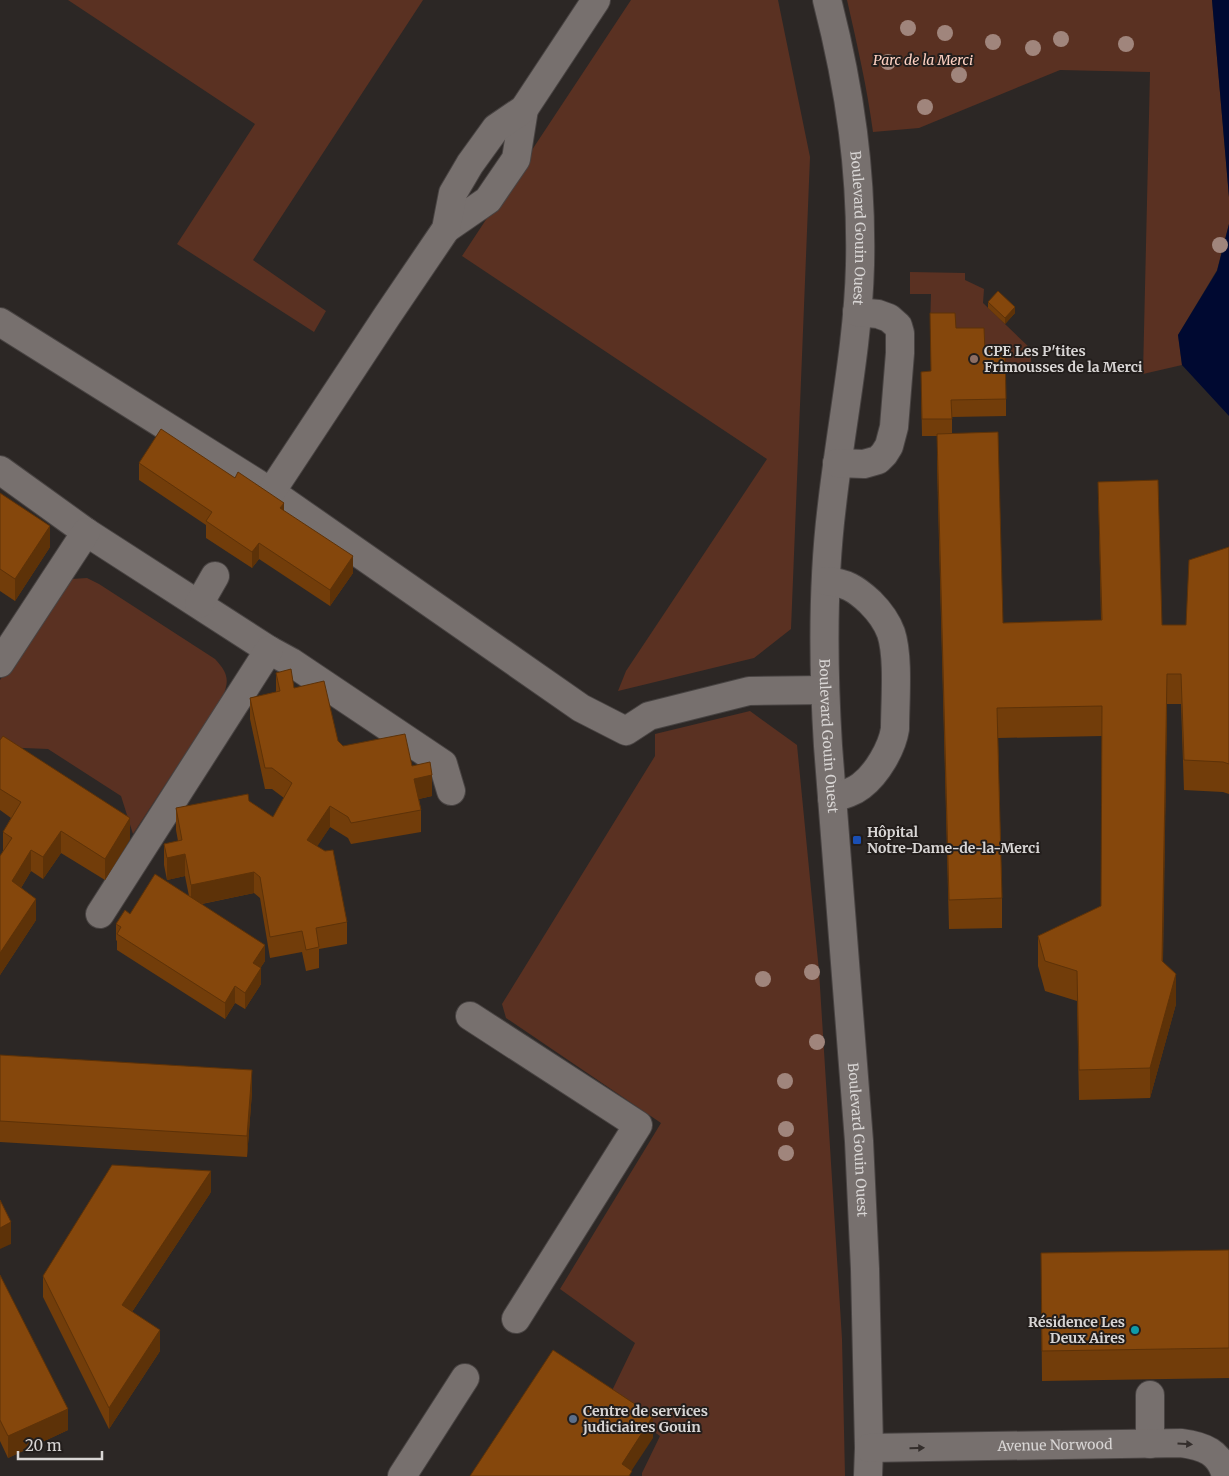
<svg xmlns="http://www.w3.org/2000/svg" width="1229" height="1476" font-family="Merriweather,serif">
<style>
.green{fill:#5a3122}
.water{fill:#000931}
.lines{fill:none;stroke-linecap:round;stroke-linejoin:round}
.minor-casing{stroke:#484342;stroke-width:30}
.minor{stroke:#77706e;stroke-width:28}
.tree{fill:#a0857c}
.wall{fill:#723d0a}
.shaded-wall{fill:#5d3208}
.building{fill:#85470c;stroke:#5d3208}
.oneway{fill:#342e2c}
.education-dot{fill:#8d6e63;stroke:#231e1c;stroke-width:2}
.transit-dot{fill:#1a4fb4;stroke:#231e1c;stroke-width:2}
.culture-dot{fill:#0f9aa8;stroke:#231e1c;stroke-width:2}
.service-dot{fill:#5c6f8a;stroke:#231e1c;stroke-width:2}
.labels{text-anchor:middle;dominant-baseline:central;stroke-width:4;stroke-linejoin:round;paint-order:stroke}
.park-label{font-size:14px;font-style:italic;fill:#ffd2c3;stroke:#231e1c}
.street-label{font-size:14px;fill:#d8d5d4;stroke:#231e1c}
.poi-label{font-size:14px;font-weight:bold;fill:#d8d5d4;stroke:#231e1c;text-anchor:start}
</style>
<rect width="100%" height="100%" fill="#2c2725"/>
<path class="green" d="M68,0H423L253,260L326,311L314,332L177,244L255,124Z
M631,0H778L810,157L791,629L754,658L618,691L626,671L767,459L462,256Z
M847,0H1212L1229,197V224L1217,270L1178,335L1182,365L1143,374L1150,72L1060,70L919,128L873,132C867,87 857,44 847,0Z
M910,272L965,273V280L984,289L983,303L1031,349V367L985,368L930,329L931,294H910Z
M87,578L99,584L215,659C227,672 230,679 223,696L133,834L121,796L48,749L0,747V680L61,588L72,579Z
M750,711L797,745L819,971L842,1339L845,1476H642V1473L660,1436L608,1399L635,1343L560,1289L661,1123L506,1018L502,1004L655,756V734Z"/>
<path class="water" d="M1212,0H1229V197Z
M1229,224V416L1182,365L1178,335L1217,271Z"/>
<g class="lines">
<defs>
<g id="minor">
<path id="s1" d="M827,0C850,89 862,173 860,265C858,346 841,425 832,505C822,585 823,666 828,746L859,1141L865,1269L869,1448L868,1476"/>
<path d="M446,229L488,200L516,159L524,109"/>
<path d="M0,322L271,492L581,708L626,731L649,716L749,691L825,690"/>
<path d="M837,463L864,464L878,460L884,454L889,446L894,427L900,353V333L898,326L889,318L878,314L857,312"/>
<path d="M0,470L86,532L269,650L291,662L443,764L451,791"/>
<path d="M271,492L387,316L446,229L453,193L470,164L496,128L524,109L596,0"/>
<path d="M826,581C846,583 855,588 870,602C878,610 887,622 891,633C899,657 895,702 895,729C892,748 877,774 861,786C852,793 843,795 832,798"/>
<path d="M199,604L215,576"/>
<path d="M0,663L86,532"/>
<path d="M100,914L269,650"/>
<path d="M470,1016L638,1125L516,1319"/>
<path d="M1150,1395V1444"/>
<path id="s2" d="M869,1448L1181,1443C1204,1446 1220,1452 1226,1476"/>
<path d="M402,1476L465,1378"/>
</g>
</defs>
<use href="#minor" class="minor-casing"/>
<use href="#minor" class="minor"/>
</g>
<g class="tree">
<circle cx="908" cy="28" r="8"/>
<circle cx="945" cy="33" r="8"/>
<circle cx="1061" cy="39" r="8"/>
<circle cx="993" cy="42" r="8"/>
<circle cx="1126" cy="44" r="8"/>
<circle cx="1033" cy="48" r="8"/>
<circle cx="888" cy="62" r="8"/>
<circle cx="959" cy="75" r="8"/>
<circle cx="925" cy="107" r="8"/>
<circle cx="1220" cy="245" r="8"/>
<circle cx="812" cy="972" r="8"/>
<circle cx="763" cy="979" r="8"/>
<circle cx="817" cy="1042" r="8"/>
<circle cx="785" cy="1081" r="8"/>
<circle cx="786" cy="1129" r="8"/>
<circle cx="786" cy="1153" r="8"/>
</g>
<path class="wall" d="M988,302L1015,313L1005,324L988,308Z
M956,328L985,351L1006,399V416L952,417V433L1003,623L1101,620L1098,482L1162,625H1186L1229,547V794L1223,792L1184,790L1181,704H1167L1163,961L1176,1004L1150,1098L1079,1100L1077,1001L1045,991L1038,966V936L1101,906L1102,736L998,738L1002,898V928L949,929L937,464V436H922L921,388Z
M139,463L284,511L353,573L330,606L259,559L252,568L206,538V525L139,480Z
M0,493L50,547L15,601L0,591Z
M276,673L294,688L338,741L343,746L412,766L432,796L419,799L421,810V832L351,844L348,838L330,827L317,846L347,922V944L319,949V968L306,971L302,952L270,958L260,898L254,893L202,904L265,961L261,967V984L245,1009L235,1003L225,1019L117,950V941L116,940V924L130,914L189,896L185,876L167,880L164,865V844L178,841L176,830V808L249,801L273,817L284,798L272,789H265L250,719V698L276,692Z
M0,740L130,839L105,880L61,853L43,879L31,871L21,888L36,920L0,975V856L3,851V832L11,818L0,810Z
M0,1055L252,1092L247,1157L0,1142Z
M211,1192L132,1312L160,1351L109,1429L43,1297V1276Z
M1229,1250V1378L1042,1381L1041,1283Z
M0,1275L68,1430L8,1458L0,1441Z"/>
<path class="shaded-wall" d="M1015,307V313L1005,324V318Z
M284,503V519L280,508Z
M50,526V547L15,601V579Z
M259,543V559L252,568V552Z
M353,556V573L330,606V590Z
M1167,674V704L1162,991V961Z
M432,775V796L414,800V779Z
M330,806V827L307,862V840Z
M130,818V839L105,880V859Z
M61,831V853L43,879V857Z
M31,850V871L12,903V881Z
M185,854V876L167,880V858Z
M254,872V893L191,906V885Z
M36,899V920L0,975V953Z
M265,945V961L253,979V963Z
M261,968V984L245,1009V993Z
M1176,974V1004L1150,1098V1068Z
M235,986V1003L225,1019V1003Z
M252,1070V1092L247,1157V1136Z
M211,1171V1192L122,1327V1305Z
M11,1222V1244L0,1249V1228Z
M160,1330V1351L109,1429V1408Z
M68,1409V1430L8,1458V1436Z
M653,1416V1438L628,1476L622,1464Z"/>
<path class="building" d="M998,291L1015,307L1005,318L988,302Z
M930,313H955L956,328H984L985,351H1005L1006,399L951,400L952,419H922L921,372L931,371Z
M161,429L235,478L238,472L284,503L280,508L353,556L330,590L259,543L252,552L206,521L212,512L139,463Z
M998,432L1003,623L1102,620L1098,482L1158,480L1162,625H1186L1189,560L1229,547V764L1223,762L1184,760L1181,674H1167L1162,961L1176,974L1150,1068L1079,1070L1077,971L1045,961L1038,936L1101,906L1102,706L997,708L1002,898L949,900L937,434Z
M0,493L50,526L15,579L0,569Z
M291,669L294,688L324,681L338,741L343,746L405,734L412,766L430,762L432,775L414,779L421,810L351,823L348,817L330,806L307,840L325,851L333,850L347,922L316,928L319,947L306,950L302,931L270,937L260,877L254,872L191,885L185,854L167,858L164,844L182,840L176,808L248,794L249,801L273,817L292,783L272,768H265L250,698L280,691L276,673Z
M3,736L130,818L105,859L61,831L43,857L31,850L12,881L36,899L0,953V856L12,838L3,832L21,802L0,789V740Z
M155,874L265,945L253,963L261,968L245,993L235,986L225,1003L117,934L121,927L116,924L125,910L130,914Z
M0,1055L252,1070L247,1136L0,1121Z
M112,1165L211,1171L122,1305L160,1330L109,1408L43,1276Z
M0,1200L11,1222L0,1228Z
M1229,1250V1348L1042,1351L1041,1253Z
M0,1275L68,1409L8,1436L0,1420Z
M553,1350L653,1416L622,1464L632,1471L629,1476H470Z"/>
<defs><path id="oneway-solid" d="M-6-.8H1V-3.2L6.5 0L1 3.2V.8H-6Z" transform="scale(1.25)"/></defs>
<g class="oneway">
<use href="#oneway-solid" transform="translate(1185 1444) rotate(4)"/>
<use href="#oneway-solid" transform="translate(917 1448) rotate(-1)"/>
</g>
<circle class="education-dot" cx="974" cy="359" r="5"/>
<rect class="transit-dot" x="852" y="835" width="10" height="10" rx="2.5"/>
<circle class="culture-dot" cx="1135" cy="1330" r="5"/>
<circle class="service-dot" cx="573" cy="1419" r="5"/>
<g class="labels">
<g class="park-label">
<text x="923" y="60">Parc de la Merci</text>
</g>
<g class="street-label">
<text stroke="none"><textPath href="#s1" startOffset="231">Boulevard Gouin Ouest</textPath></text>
<text stroke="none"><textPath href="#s1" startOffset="741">Boulevard Gouin Ouest</textPath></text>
<text stroke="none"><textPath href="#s1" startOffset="1146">Boulevard Gouin Ouest</textPath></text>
<text stroke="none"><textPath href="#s2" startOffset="186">Avenue Norwood</textPath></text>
</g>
<g class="poi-label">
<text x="984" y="351">CPE Les P'tites<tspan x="984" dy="16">Frimousses de la Merci</tspan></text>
<text x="867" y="832">Hôpital<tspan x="867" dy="16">Notre-Dame-de-la-Merci</tspan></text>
<text x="1125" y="1322" text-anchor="end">Résidence Les<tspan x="1125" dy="16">Deux Aires</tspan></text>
<text x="583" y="1411">Centre de services<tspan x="583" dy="16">judiciaires Gouin</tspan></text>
</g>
</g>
<path d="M18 1451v8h84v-8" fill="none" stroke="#d8d5d4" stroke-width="2.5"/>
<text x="25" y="1451" font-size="15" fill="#d8d5d4" stroke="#231e1c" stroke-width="4" paint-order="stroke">20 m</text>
</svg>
